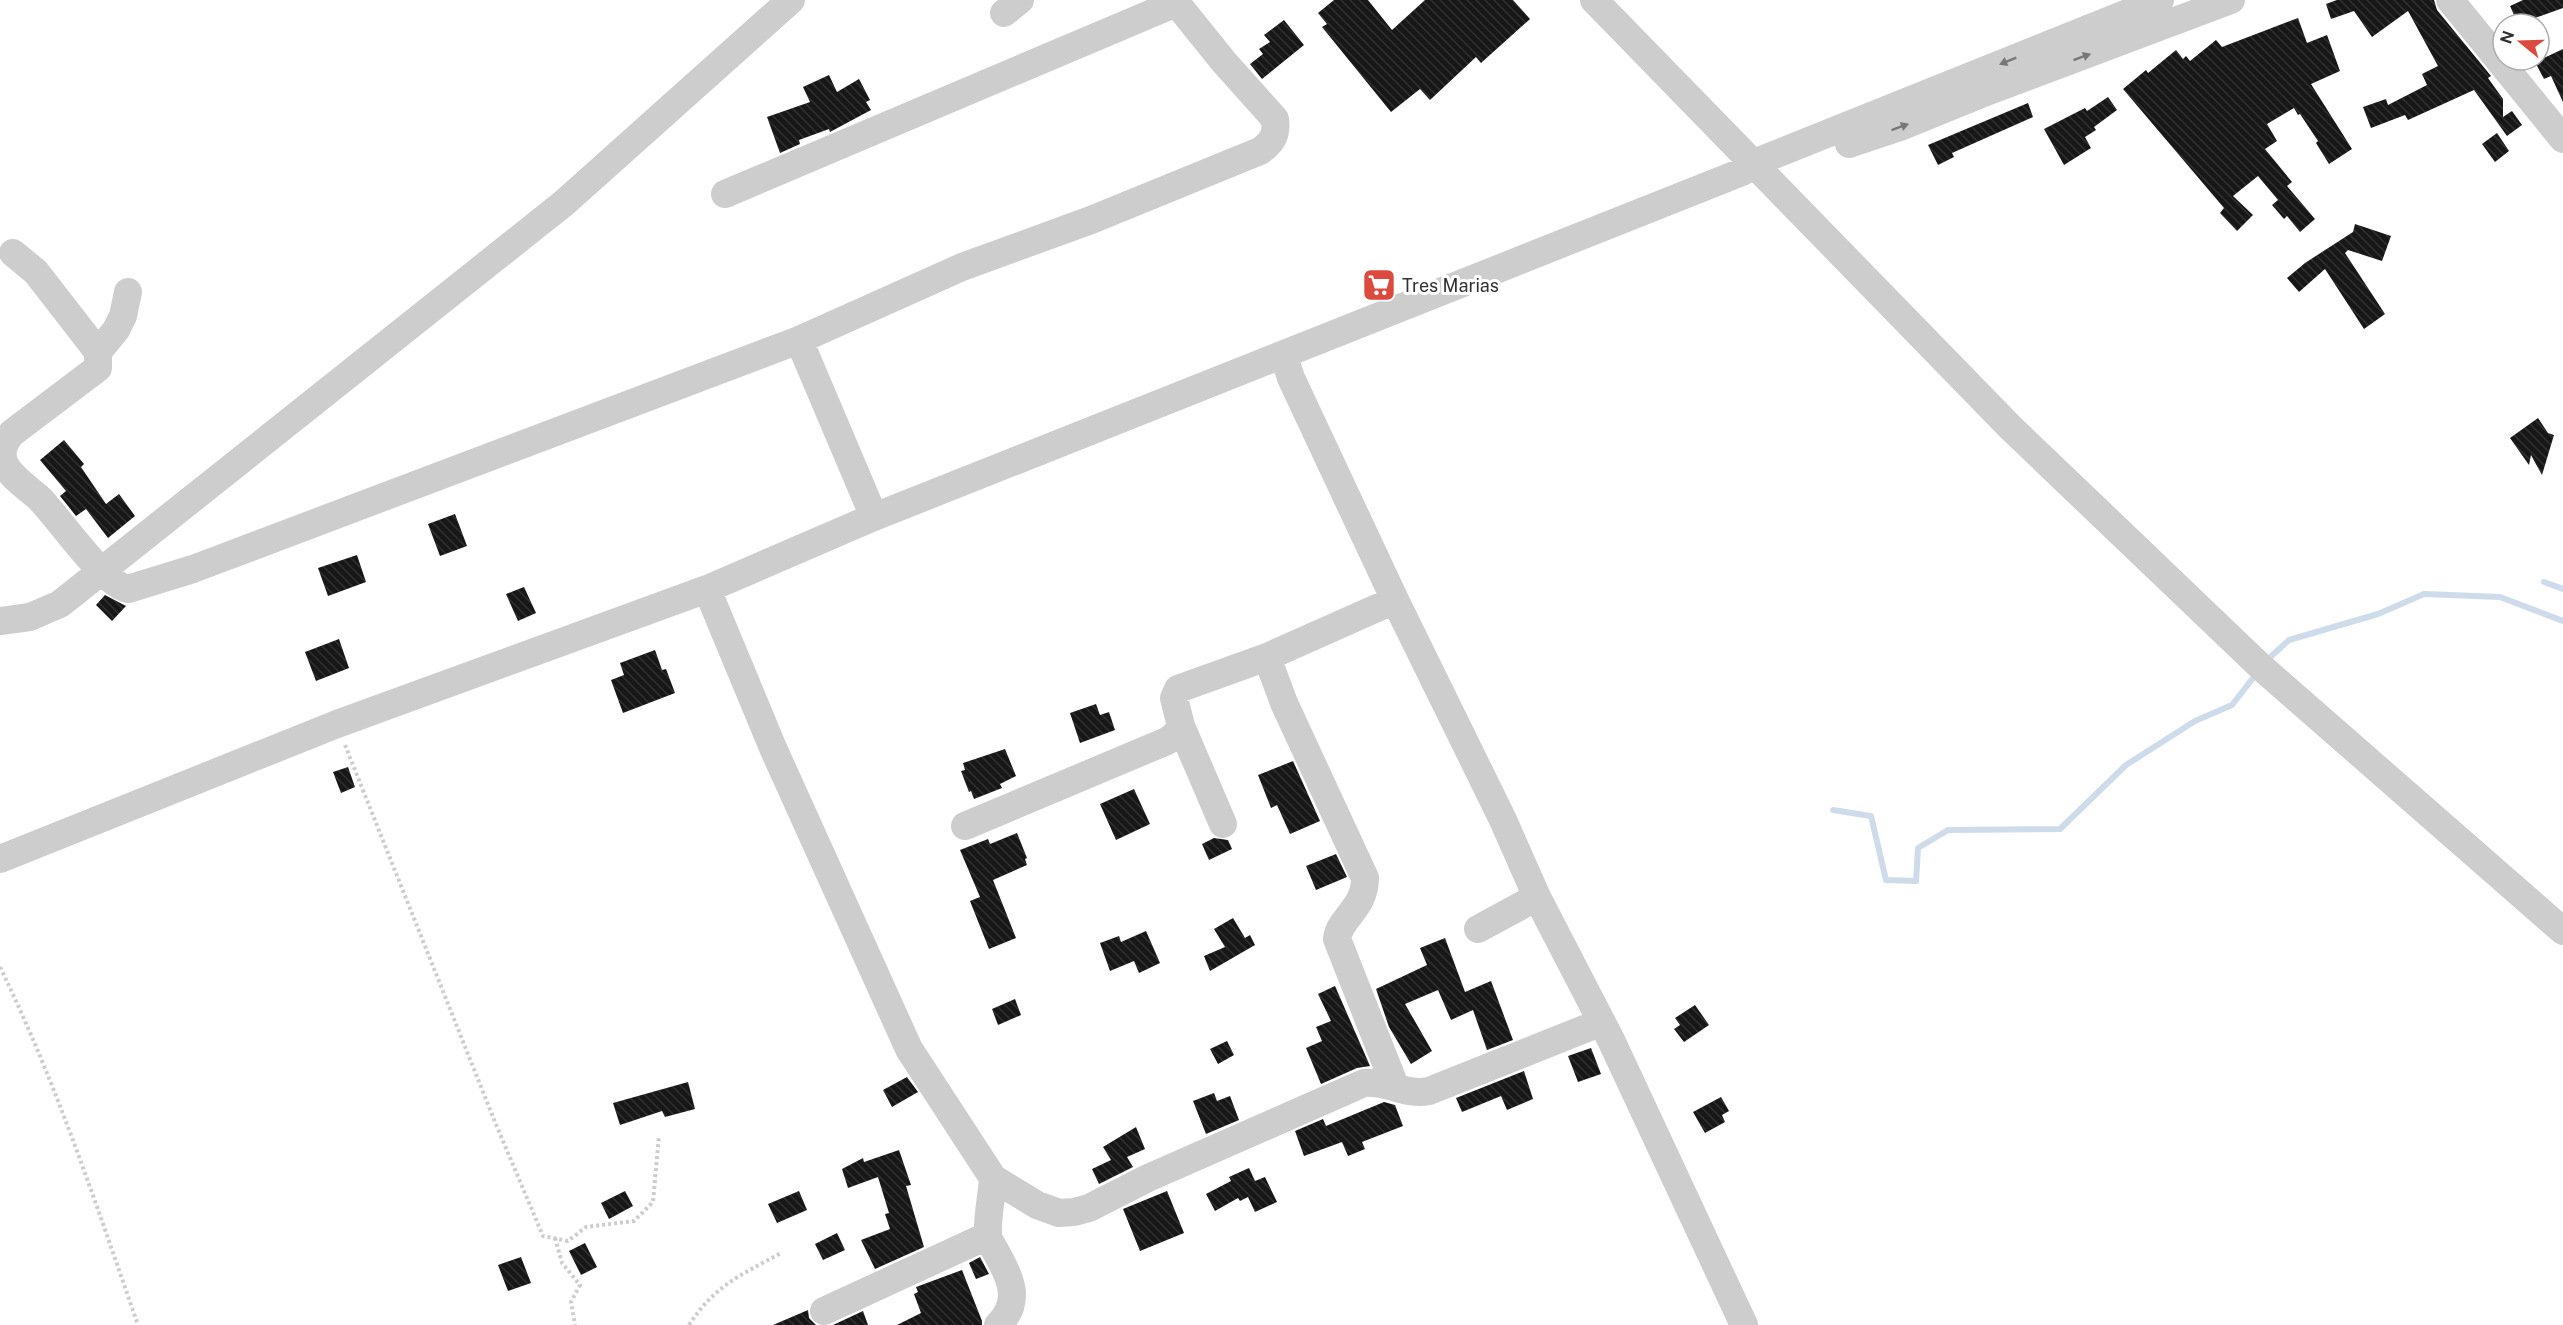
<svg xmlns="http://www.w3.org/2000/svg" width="2563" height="1325" font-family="'Public Sans',sans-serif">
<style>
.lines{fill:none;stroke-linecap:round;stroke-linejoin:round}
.stream{stroke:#cddbeb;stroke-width:6}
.building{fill:url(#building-back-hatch)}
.path{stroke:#cdcdcd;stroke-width:4;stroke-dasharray:3 3;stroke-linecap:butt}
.minor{stroke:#cdcdcd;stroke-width:28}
.oneway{fill:#777}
.labels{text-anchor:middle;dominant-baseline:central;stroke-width:6;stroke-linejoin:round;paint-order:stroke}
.poi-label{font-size:18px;fill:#303030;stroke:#fff;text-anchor:start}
</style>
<defs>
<pattern id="building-back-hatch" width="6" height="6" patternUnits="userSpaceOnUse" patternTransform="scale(1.5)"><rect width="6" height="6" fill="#171717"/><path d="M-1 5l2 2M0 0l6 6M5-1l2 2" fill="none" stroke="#303030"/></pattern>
</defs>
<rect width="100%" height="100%" fill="#fff"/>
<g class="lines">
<path class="stream" d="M2544,582L2563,589
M2265,662L2289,640L2378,614L2424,594L2500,597L2563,621
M1833,810L1871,816L1886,880L1916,881L1918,848L1948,830L2060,829L2126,765L2195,721L2232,705L2257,673"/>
</g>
<path class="building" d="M1334,0H1368L1392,30L1425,0H1513L1530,19L1481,63L1476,57L1430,100L1420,89L1391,112L1322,27L1327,24L1318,13Z
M2337,0H2434L2437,10L2491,76L2488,78L2503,99V117L2512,111L2522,125L2507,136L2474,90L2408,120L2405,115L2371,128L2363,107L2386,99L2388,105L2427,85L2422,74L2438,66L2408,11L2372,37L2354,11L2331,19L2326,4Z
M2523,0H2563V8L2518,24L2510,6Z
M2298,18L2307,43L2327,35L2340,71L2311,84L2352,149L2329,164L2316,143L2318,141L2300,114L2298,115L2294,108L2267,124L2277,141L2265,149L2292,182L2287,186L2315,219L2300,232L2287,216L2284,219L2272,205L2278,200L2258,176L2233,196L2253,215L2237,231L2220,213L2224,208L2123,89L2146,70L2148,73L2176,50L2183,59L2186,56L2190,61L2216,40L2222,47Z
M1284,20L1304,45L1262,79L1250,64L1263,54L1259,49L1270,42L1264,35Z
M2563,49V102L2551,76L2544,79L2535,62Z
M829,75L837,92L859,79L870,100L866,102L871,110L830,132L829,129L799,140L800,144L780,153L767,117L810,102L803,87Z
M2108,97L2117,110L2094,127L2096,130L2085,137L2091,148L2064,165L2044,129L2085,108L2087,111Z
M2028,103L2033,117L1952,153L1954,157L1938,165L1928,145Z
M2497,133L2509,151L2495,162L2482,144Z
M2355,224L2391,236L2382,261L2348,250L2345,253L2385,314L2364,329L2325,269L2299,292L2287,278L2305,263L2353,232Z
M2538,418L2548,433L2554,435L2542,475L2531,455L2529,465L2510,438Z
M64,440L84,464L81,467L106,504L119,494L135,516L108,538L86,509L76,516L60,496L66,491L40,460Z
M455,514L467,546L440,556L428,524Z
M357,555L366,582L328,596L318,568Z
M524,587L536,613L518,621L506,594Z
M105,595L126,606L112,621L96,605Z
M339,639L349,668L316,681L305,652Z
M655,650L662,670L666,669L675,693L623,713L611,680L624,675L620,663Z
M1096,704L1100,715L1109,712L1115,730L1080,743L1070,713Z
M1005,749L1016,776L1000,784L1002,788L974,799L971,791L969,792L961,771L965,770L963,763Z
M1293,761L1320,821L1290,834L1277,805L1271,808L1258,775Z
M348,767L355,787L341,793L333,772Z
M1134,789L1150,824L1116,840L1100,804Z
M1017,833L1027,858L1025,859L1027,865L993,880L1016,938L989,949L970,901L980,897L960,850L988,839L990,844Z
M1214,838L1228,840L1232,849L1209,860L1202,844Z
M1336,854L1347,877L1316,890L1306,866Z
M1233,918L1245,938L1250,935L1255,945L1210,971L1204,956L1225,947L1214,929Z
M1146,931L1160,963L1139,973L1134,961L1110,971L1100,943L1119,936L1121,942Z
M1445,938L1465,992L1491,981L1513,1040L1487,1050L1473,1010L1451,1020L1438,990L1405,1004L1432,1051L1411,1064L1389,1027L1376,989L1427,965L1420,948Z
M1335,986L1370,1066L1357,1068L1321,1084L1306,1048L1322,1041L1316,1027L1331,1021L1318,994Z
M1015,999L1021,1015L998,1025L992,1009Z
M1695,1005L1709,1025L1684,1042L1674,1029L1680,1025L1675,1018Z
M1227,1041L1234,1055L1218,1064L1210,1049Z
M1591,1048L1601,1074L1578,1082L1568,1056Z
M1524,1071L1533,1099L1507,1110L1501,1096L1462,1112L1456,1098Z
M907,1077L918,1092L892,1107L883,1090Z
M688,1082L695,1109L665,1117L662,1111L620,1125L613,1103Z
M1214,1093L1217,1101L1230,1096L1239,1120L1206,1134L1193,1101Z
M1721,1097L1729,1111L1722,1115L1725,1122L1705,1133L1693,1112Z
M1384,1102L1395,1105L1403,1126L1362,1142L1365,1149L1348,1156L1342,1142L1304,1156L1295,1131L1323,1119L1326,1126Z
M1136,1127L1145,1149L1127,1157L1133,1167L1099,1184L1092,1169L1111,1160L1103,1147Z
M899,1150L911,1185L906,1186L924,1247L875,1269L861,1240L890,1229L885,1214L889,1213L878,1177L848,1188L842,1169L863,1158L864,1162Z
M1249,1168L1255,1181L1265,1177L1277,1202L1255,1212L1248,1197L1240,1201L1238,1198L1215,1211L1206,1194L1231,1181L1229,1177Z
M625,1191L633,1206L609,1219L601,1203Z
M799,1191L807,1210L777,1223L768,1204Z
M1167,1191L1184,1233L1140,1251L1123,1209Z
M837,1233L845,1250L823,1260L815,1244Z
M585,1243L597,1267L581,1275L569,1251Z
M521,1257L531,1283L508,1291L498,1265Z
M980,1257L989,1274L976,1279L969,1263Z
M962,1270L982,1321V1325H897L921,1313L914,1294L918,1292L916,1287Z
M808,1310L809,1318L816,1325H773Z
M863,1311L868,1325H833Z"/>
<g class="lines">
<path class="path" d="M345,745L495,1122L543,1236L568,1241L586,1227L634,1221L653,1202L659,1136
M0,967C56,1082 96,1204 138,1325
M555,1238L562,1263L580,1285L571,1302L575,1325
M689,1325C715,1285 741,1275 781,1253"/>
<path class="minor" d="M1594,0L2011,428L2261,667L2563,931
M2450,0L2563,139
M1004,13L1020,0
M1849,144L1900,127L1981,94L2231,0
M725,194L1176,3
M13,253L36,272L98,352
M128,292L123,316L116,330L98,352V368L12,433C5,441 0,451 4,462C9,476 28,488 39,498C60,519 103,584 128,589L193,569L799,340L962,267L1091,220L1260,151C1273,142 1277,134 1275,119L1224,62L1174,0
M799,340L874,517
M1284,356L1291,378L1395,600L1503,820L1537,897L1611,1040L1744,1325
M707,589L773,748L909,1049L993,1178L1037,1205L1059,1213L1074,1212L1089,1208L1148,1178L1364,1083C1388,1081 1406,1096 1429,1091L1602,1022
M0,621L30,617L60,604L564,203L791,0
M1267,657L1284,703L1365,878C1365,909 1339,918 1337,939L1395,1086
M1181,726L1223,824
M965,826L1167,741L1174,736L1181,726L1174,698L1178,689L1267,657L1395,600
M0,859L337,724L707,589L874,517L1742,172L1754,163L2160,0
M1478,929L1537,897
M993,1178C992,1196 987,1216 988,1234C988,1240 994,1248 997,1254C1012,1280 1021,1303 998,1325
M824,1311L987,1236"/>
</g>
<defs><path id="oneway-solid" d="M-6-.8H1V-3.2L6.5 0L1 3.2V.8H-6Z" transform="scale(1.5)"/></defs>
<g class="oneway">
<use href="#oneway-solid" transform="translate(2082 57) rotate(-20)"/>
<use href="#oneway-solid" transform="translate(2008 61) rotate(158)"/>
<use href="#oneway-solid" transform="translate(1900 127) rotate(-20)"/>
</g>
<defs>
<symbol id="supermarket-square" viewBox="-11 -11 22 22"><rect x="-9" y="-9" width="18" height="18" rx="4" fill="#db493f" stroke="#fff"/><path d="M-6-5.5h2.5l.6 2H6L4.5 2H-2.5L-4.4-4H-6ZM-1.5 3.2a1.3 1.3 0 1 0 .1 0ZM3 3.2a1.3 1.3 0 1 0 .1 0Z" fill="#fff"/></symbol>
</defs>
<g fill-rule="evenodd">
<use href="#supermarket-square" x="1360" y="266" width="38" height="38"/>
</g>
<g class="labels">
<g class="poi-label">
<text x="1402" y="285">Tres Marias</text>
</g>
</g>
<g transform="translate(2521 42) rotate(289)"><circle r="28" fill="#ffffff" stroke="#acacac" stroke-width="1.5"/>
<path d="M0-4.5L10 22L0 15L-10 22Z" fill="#db493f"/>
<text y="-9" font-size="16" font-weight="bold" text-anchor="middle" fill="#303030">N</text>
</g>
</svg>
